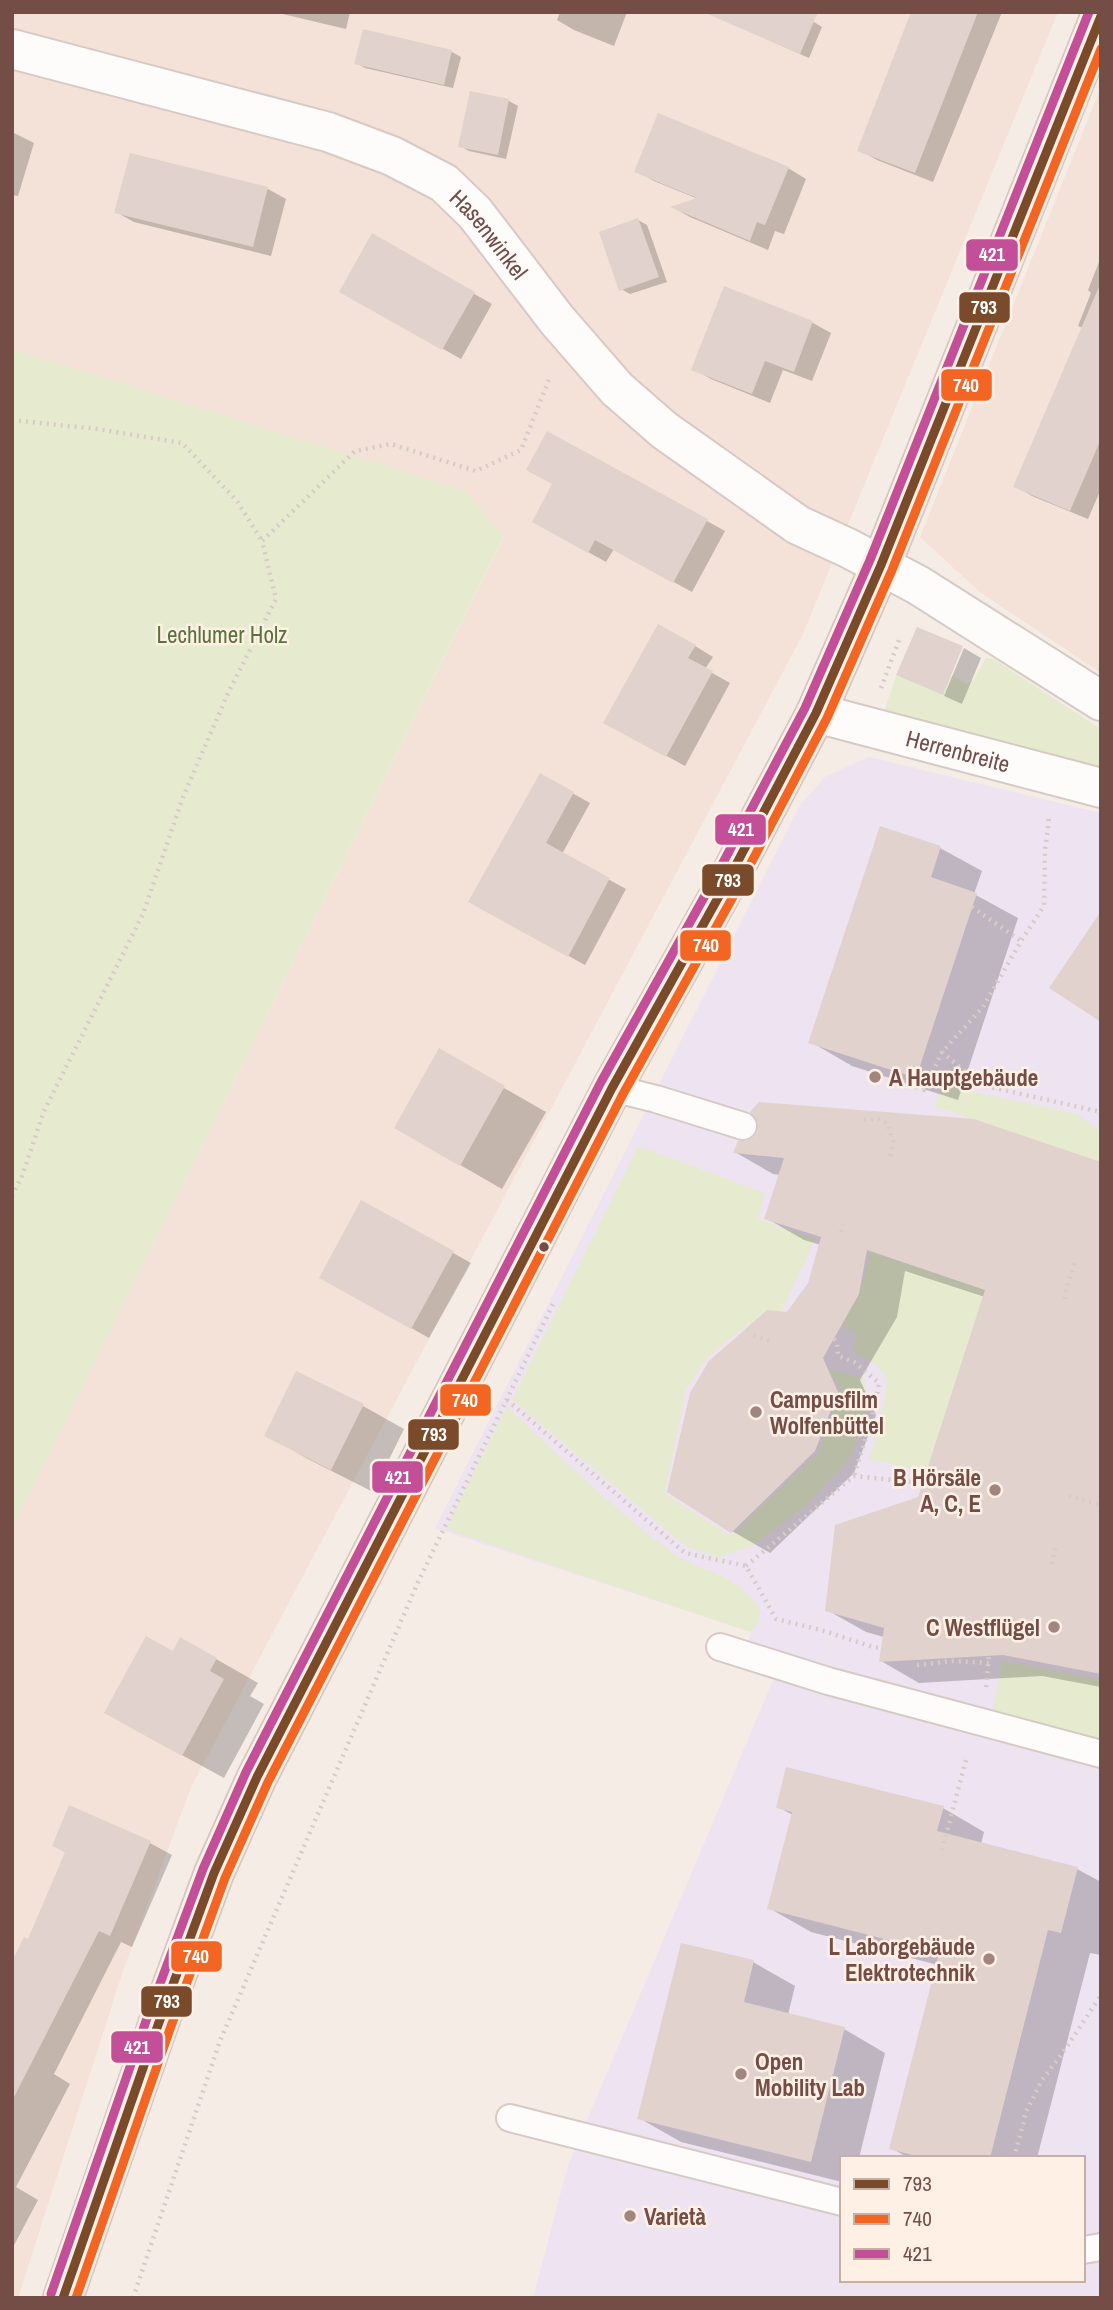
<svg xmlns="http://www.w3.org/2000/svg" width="1113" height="2310" font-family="'Archivo Narrow',sans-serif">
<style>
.residential{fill:#f4e1d7}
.education{fill:#eee3f0;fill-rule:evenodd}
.green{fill:#e6ebcf}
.shadow{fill:#0003}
.building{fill:#e2d2cd}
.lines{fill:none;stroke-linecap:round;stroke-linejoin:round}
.lane-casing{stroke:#d7c9c4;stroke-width:30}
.street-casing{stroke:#d7c9c4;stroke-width:42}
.secondary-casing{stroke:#d6c7c2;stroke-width:42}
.path{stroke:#d7cbc8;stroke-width:4.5;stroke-dasharray:2 5;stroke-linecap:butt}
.lane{stroke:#fefcfb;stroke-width:26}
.street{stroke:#fefcfb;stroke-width:38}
.secondary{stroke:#fefcfb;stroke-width:38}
.bus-1-casing{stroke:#fff0e6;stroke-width:14}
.bus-2-casing{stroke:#fff0e6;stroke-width:14}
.bus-3-casing{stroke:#fff0e6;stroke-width:14}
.bus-1{stroke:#7a4b2a;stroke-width:9}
.bus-2{stroke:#f26522;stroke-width:9}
.bus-3{stroke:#c24f97;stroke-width:9}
.poi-dot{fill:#a2857e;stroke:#fff0e6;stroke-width:2.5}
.bus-dot{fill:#744d46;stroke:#fff0e6;stroke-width:2.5}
.labels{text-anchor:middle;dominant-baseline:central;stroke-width:5;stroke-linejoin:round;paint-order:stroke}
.street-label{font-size:23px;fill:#744d46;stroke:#fff0e6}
.park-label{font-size:23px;fill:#58743c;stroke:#fff0e6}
.poi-label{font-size:23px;font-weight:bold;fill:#744d46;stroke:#fff0e6;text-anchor:start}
.line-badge{stroke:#fff0e6;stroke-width:2.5}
.badge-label{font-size:19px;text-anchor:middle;font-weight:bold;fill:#fff}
</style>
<rect width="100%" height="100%" fill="#f6ece6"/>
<path class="residential" d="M12,12H1058L803,634L191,1787L123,1971L18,2298H12V1530L504,537L466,491L12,349Z
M1101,87V673L981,593L920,537Z"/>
<path class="education" d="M869,757L1101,813V2298H533L568,2165L779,1666L745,1655L751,1632L435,1528L800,805L826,776ZM842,2158H1083V2280H842Z"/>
<path class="green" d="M12,349L466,491L504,536L12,1530Z
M986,658L994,659L1101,729V780L880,724L896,675H951L967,684L974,679Z
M950,1070L976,1092L1077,1114L1101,1132V1162L934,1106Z
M638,1146L765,1193L758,1219L815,1239L774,1328L747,1325L707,1358L686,1390L665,1492L667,1495L729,1535L733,1534L818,1453L841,1390L827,1368L866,1379L867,1410L851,1457L805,1506L752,1546L719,1558L687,1547L512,1400Z
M871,1252L1044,1310L927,1472L869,1459L879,1427L888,1379L875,1364L854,1352L856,1333L842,1326L859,1294Z
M507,1406C559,1457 613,1508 671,1552C688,1565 710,1569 729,1580C741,1587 752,1597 760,1609L758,1624L751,1632L446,1529Z
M1003,1661L1101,1680V1740L993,1710Z"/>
<path class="shadow" d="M274,12H350L346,29Z
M560,12H627L614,46L574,30L557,20Z
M925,12H1002L933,182L877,160L859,150Z
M814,22L822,27L809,58L766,39Z
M364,31L452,52L461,57L453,88L365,68L356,63Z
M471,93L509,101L518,106L506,159L469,151L460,146Z
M12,132L34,143L18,196L12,195Z
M788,168L806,179L784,234L775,231L768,250L690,217L674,208L698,199L654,181L636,171Z
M268,189L286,199L271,256L134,222L116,212Z
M638,220L647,225L667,282L630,294L621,289Z
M372,236L492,304L461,359L341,291Z
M1101,257V489L1088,519L1032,496L1015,486L1083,328L1078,326L1091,293L1088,290Z
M725,289L813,323L831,333L812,381L783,370L770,403L711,379L693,369Z
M548,433L725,531L692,592L614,549L606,562L552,532L554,484Z
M695,646L713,657L705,669L730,683L685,766L623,732Z
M964,648L981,658L962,704L944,696Z
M540,775L590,803L562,854L626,889L585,965L470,901Z
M940,848L982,871L974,894L1018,918L958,1100L852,1066L811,1042Z
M439,1051L546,1112L502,1189L396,1128Z
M755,1138L1101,1366V1687L1042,1676L919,1683L881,1661L884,1637L866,1632L827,1610L920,1498L985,1297L905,1271L897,1317L860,1380L876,1415L854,1473L770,1553L732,1531L788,1314L810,1284L821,1245L804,1240L766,1218L780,1175L773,1174L735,1152Z
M362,1202L471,1263L429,1338L321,1277Z
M363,1406L404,1429L373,1492L308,1459L266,1435Z
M174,1653L216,1659L258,1683L250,1696L264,1704L224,1778L147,1736Z
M70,1807L150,1843L172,1855L132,1947L121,1942L54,2074L70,2084L16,2187L38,2200L12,2249V1965L29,1941L67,1853L54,1846Z
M778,1807L943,1808L984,1832L981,1844L1077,1869L1101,1882V1955L1090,1953L1037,2158H909L891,2148L938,1965L811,1932L769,1908L793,1815Z
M753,1962L795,1986L788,2015L844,2029L885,2053L859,2158H842V2182L681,2142L639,2118Z"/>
<path class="building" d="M703,12H818L800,54Z
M911,12H978L915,173L857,151Z
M363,29L452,50L444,85L354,64Z
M470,91L509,99L498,155L458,147Z
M658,113L789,167L765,225L757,222L750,241L670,207L697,198L634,172Z
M130,153L268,187L253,247L114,213Z
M638,218L659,277L619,291L599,232Z
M372,233L475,292L442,350L339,292Z
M1101,282V439L1070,511L1013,487Z
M724,286L813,321L794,372L765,361L752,394L691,370Z
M547,431L708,519L673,583L595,540L588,553L532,522L552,484L526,470Z
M658,624L696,645L688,658L713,671L666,757L603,723Z
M917,627L963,646L943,695L896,675Z
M540,773L574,792L546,843L610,878L568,957L468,902Z
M880,826L941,846L931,877L977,893L916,1078L808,1043Z
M1101,911V1022L1049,988Z
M439,1048L505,1086L460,1166L394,1128Z
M759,1102L974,1119L1101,1162V1674L1003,1655L879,1662L884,1628L825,1611L835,1525L918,1497L985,1290L867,1250L859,1294L823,1358L838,1392L815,1451L731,1533L667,1492L690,1393L709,1361L767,1310L787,1312L808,1283L821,1237L764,1219L784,1158L733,1153L738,1141H747L754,1137L758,1131V1122L750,1112Z
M361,1200L454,1251L411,1329L319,1278Z
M296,1371L364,1404L331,1470L264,1436Z
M146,1636L173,1651L180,1637L217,1658L210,1671L224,1679L182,1756L104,1713Z
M786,1767L944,1806L937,1831L1078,1867L1061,1933L1048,1930L990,2158H924L889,2149L939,1953L767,1909L792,1812L776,1808Z
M69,1805L151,1841L110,1936L99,1931L12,2101V1961L24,1937L28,1939L65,1852L52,1846Z
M681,1943L754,1960L744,2002L845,2027L811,2162L637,2119Z"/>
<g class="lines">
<defs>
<path id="lane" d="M612,1088L656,1099L743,1126
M720,1647L828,1681L1101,1754
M510,2118L842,2202
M1083,2250L1101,2247"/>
<g id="street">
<path id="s1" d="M12,49L328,132L392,156L444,183L475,213L557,320L617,389L664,430L798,525L848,548L918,585L1101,701"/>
<path id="s2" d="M816,713L1101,788"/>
</g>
<path id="secondary" d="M63,2298L158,2025L214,1873L257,1777L612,1088L728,880L816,713L881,565L1101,15"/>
</defs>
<use href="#lane" class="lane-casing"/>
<use href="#street" class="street-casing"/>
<use href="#secondary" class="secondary-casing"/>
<path class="path" d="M12,420L97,429L182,443L237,501L262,541
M881,688L899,640
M1049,819L1045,850L1044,906L1021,941L983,1007L942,1052L981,1085L1101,1112
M972,907L1021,941
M903,1082L924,1090L942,1052
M864,1120L878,1119L888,1124L893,1141L890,1158
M12,1196L22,1176L44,1111L143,914L183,797L229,691L276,599L262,541L355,451L391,444L476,471L521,450L550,377
M841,1232L844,1225
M1065,1299V1293L1075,1261
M754,1335L773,1342
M834,1339L837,1342L838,1356L854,1362L879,1383L873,1414L854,1476
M507,1400L685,1553L746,1566L776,1619L821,1630L873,1647L881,1648
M1069,1496L1101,1505
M1052,1564L1056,1544
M746,1566L854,1476L923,1483
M917,1665L952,1661L990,1663
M986,1687L989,1655
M942,1850L967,1756
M1014,2158L1026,2112L1042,2080L1066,2048L1101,1995
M133,2298L220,2041L418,1582L553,1304"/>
<use href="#lane" class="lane"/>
<use href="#street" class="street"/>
<use href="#secondary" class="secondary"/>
<defs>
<path id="bus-1" d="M63,2298L158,2025L214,1873L257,1777L612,1088L728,880L816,713L881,565L1101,16"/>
<path id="bus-2" d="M76,2298L170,2029L225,1878L268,1782L623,1094L739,886L827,718L892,570L1101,49"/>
<path id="bus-3" d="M51,2294L146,2021L203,1869L246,1772L601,1082L717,874L805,708L870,560L1089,12"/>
</defs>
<use href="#bus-1" class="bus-1-casing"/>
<use href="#bus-2" class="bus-2-casing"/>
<use href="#bus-3" class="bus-3-casing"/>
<use href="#bus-1" class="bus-1"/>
<use href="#bus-2" class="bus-2"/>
<use href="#bus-3" class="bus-3"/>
</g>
<g class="poi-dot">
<circle cx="875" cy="1077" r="7"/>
<circle cx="756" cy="1412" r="7"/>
<circle cx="995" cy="1490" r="7"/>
<circle cx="1054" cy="1627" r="7"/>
<circle cx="989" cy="1959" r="7"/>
<circle cx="741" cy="2074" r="7"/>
<circle cx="630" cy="2216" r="7"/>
</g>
<circle class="bus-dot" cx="544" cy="1247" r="6"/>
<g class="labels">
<g class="street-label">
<text stroke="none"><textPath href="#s1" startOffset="522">Hasenwinkel</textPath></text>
<text stroke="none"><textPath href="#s2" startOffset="147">Herrenbreite</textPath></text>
</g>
<g class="park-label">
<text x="222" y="634">Lechlumer Holz</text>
</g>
<g class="poi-label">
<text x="889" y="1077">A Hauptgebäude</text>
<text x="770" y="1399">Campusfilm<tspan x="770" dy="26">Wolfenbüttel</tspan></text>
<text x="981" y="1477" text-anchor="end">B Hörsäle<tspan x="981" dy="26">A, C, E</tspan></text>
<text x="1040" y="1627" text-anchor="end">C Westflügel</text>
<text x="975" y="1946" text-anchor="end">L Laborgebäude<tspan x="975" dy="26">Elektrotechnik</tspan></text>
<text x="755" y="2061">Open<tspan x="755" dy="26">Mobility Lab</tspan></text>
<text x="644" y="2216">Varietà</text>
</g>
</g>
<g class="line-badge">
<rect x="965" y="238" width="54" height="34" rx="7" fill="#c24f97"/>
<rect x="958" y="291" width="53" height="33" rx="7" fill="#7a4b2a"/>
<rect x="940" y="368" width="53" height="34" rx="7" fill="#f26522"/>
<rect x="714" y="813" width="53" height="33" rx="7" fill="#c24f97"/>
<rect x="701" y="863" width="54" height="34" rx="7" fill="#7a4b2a"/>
<rect x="679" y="929" width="53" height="33" rx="7" fill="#f26522"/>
<rect x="439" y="1383" width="53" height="34" rx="7" fill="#f26522"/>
<rect x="407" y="1418" width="53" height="33" rx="7" fill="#7a4b2a"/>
<rect x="371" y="1460" width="53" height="34" rx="7" fill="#c24f97"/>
<rect x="170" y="1940" width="53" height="33" rx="7" fill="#f26522"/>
<rect x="140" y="1985" width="53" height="33" rx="7" fill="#7a4b2a"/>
<rect x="110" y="2030" width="54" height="34" rx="7" fill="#c24f97"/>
</g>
<g class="badge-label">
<text x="992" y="261">421</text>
<text x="984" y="314">793</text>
<text x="966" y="392">740</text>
<text x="741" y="836">421</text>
<text x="728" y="887">793</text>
<text x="706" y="952">740</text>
<text x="465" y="1407">740</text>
<text x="434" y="1441">793</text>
<text x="398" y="1484">421</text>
<text x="196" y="1963">740</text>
<text x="167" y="2008">793</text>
<text x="137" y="2054">421</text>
</g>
<rect width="1113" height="2310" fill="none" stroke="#744d46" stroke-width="28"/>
<rect x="840" y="2156" width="245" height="126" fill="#fff0e6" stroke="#c7afa6" stroke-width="2"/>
<rect x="854" y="2179" width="35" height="10" fill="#7a4b2a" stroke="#c7afa6" stroke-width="2"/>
<text x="903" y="2191" font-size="21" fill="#744d46">793</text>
<rect x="854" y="2214" width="35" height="10" fill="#f26522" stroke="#c7afa6" stroke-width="2"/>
<text x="903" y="2226" font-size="21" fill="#744d46">740</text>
<rect x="854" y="2249" width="35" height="10" fill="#c24f97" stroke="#c7afa6" stroke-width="2"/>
<text x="903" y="2261" font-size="21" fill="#744d46">421</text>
</svg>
